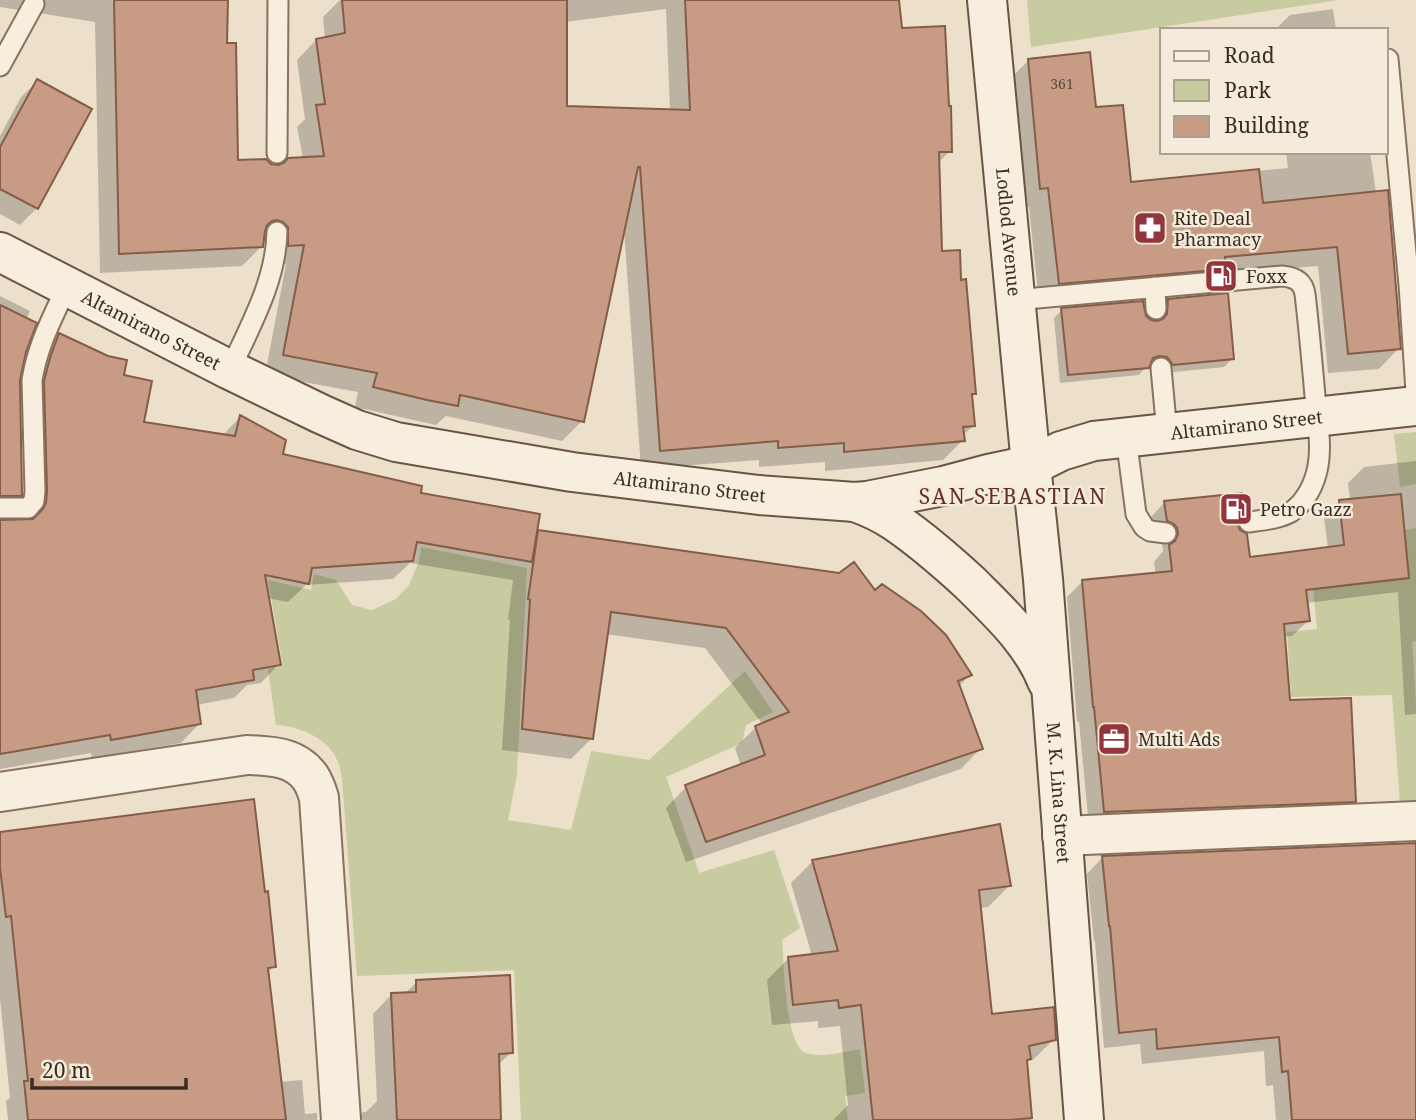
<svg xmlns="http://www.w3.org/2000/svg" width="1416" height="1120" font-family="'Noto Serif',serif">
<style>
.green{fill:#c8ca9f}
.shadow{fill:#0003;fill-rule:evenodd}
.building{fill:#c79b84;stroke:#855c48;stroke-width:2}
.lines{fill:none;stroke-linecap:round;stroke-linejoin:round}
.service-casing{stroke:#887260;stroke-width:23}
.minor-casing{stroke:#887260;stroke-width:42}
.secondary-casing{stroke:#6a5443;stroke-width:42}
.service{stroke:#f7eede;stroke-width:19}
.minor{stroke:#f7eede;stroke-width:38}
.secondary{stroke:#f7eede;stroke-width:38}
.labels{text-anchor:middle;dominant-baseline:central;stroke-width:5;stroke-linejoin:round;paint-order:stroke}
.number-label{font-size:14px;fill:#5d483a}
.poi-label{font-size:18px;fill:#3a2c22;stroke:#f4ebda;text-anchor:start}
.street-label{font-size:18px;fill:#3a2c22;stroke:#f4ebda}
.quarter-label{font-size:21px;letter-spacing:2px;fill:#632e25;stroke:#f4ebda}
</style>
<rect width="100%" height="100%" fill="#ece0cb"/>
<path class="green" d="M1027,0H1339L1031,47Z
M1416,432V484L1400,487L1394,434Z
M1416,528V641L1412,642L1416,704V803H1400L1392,695L1291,697L1287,632L1317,629L1313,589L1409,578L1405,530Z
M421,547L527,568L517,775L508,820L571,830L591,751L649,760L745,671L773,712L746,725L742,743L666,777L699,873L774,850L800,928L782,940C784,962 785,1047 806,1053C822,1058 845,1052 860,1049L865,1093L845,1096L848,1120H521L514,970L357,976L342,779C341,774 340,767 338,762C329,738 299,726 276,725L268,669L283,666L268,580L311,590L314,574L336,580L352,605L372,610L396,599L409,585L419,561Z"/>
<path class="shadow" d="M0,0H226V45L236,161L269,165L276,167L303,159L297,127L305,119L297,60L316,40L325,39L323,17L340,0H897L901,30L950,151L937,164L941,252L960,282L974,393L971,397L973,426L962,436L963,440L943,460L825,471V462L759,467V460L641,469L624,230L582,421L562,441L446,416L436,425L355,407L358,392L265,375L286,264L269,265V248L262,239V246L242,266L100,273L95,22L0,7ZM666,9L670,111L565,107V22Z
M1333,9L1336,30H1275L1290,15Z
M1029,60L1094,109L1129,184L1288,168L1286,152H1370L1399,348L1379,369L1328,373L1318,266L1217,275L1039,303L1029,207L1021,208L1008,81Z
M38,81L37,208L20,225L0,214V136L21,97Z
M0,296L30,311L26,320L24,351L18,380L20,495L2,514H0Z
M1169,300L1232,359L1224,367L1164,373L1158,365L1149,363L1139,375L1060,383L1054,318L1062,310L1145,317L1150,322H1160V309Z
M59,335L122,376L142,423L222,436L240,417L281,455L419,494L535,535L538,531L874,593L970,675L959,686L981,748L961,769L686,862L666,808L686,787L741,766L735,748L756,727L763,725L705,648L606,634L591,739L571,759L502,750L510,620H508L513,580L410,563L393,579L306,585L288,602L267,598L279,664L261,683L247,685L234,698L196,705L199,724L181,743L92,758L91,753L0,769V522L28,521L40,354Z
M1416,461V714L1405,715L1398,592L1306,603L1308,621L1292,636L1283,637L1289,702L1354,801L1338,817L1089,827L1079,722H1077L1067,597L1083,581L1156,575L1154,562L1163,551L1162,544L1158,539L1150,518L1165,502L1236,517L1235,523L1248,559L1328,549L1324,517L1340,501L1350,500L1348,483L1364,467Z
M998,826L1009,886L988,907L979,908L990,1015L1054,1039L1033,1060L1025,1062L1031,1120H833L848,1105L840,1026L818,1028V1021L772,1025L767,980L789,958L812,956L791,883L812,862Z
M0,834L274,966L267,973L280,1082L302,1080L305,1114L317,1113V1120H8L6,1101L10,1098L0,999Z
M1416,845V1120H1276L1273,1085L1266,1086L1264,1051L1142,1064L1140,1044L1104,1048L1095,941H1094L1087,874L1102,858Z
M417,982L512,1052L497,1066L500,1120H355L363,1112H366L377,1101L373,1014L391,995L404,994Z"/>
<path class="building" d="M114,0H228L227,43H236L238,160L266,159L271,164L278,165L284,163L288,158L324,156L316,105L325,104L316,39L345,33L342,0H567V106L690,110L685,0H899L902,28L945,26L949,106H951L952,152H939L942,251L960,250L961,280L966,279L976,394H972L975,426L963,427L965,441L844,452V443L778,448V441L660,451L640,167H638L584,422L460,395L458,406L427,400L373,387L377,373L283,355L304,245L288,246V227L283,222L277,220L272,221L267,225L265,231L263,247L119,254Z
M1090,52L1096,107L1123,105L1131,182L1259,169L1263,203L1388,190L1401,349L1348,354L1337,247L1225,257L1226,269L1059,284L1048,188L1040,189L1028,59Z
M37,79L92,109L38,209L0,189V147Z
M1228,293L1234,359L1173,365L1167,357L1159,356L1153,358L1149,368L1068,375L1061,308L1143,301L1146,316L1151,320L1157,321L1163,319L1167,314L1168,299Z
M0,305L37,323L26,352L20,380L22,496H0Z
M59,333L108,356L127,360L124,375L152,381L144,422L235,436L240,415L286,440L283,454L422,486L421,493L540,514L532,562L417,542L413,561L312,568L309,584L265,575L281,665L253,670L254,680L196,690L201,724L111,740L110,735L0,754V520L33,519L43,509L46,503L47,491L44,381L50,358Z
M1242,493L1244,511L1238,517L1237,523L1240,530L1247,534L1250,557L1344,545L1339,500L1401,494L1409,578L1306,590L1310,621L1284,624L1290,700L1351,698L1356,802L1104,812L1094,707H1093L1082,580L1172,571L1169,545L1175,541L1178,534L1177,528L1174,524L1167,521L1164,501Z
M538,530L839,573L854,562L875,590L882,584L921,611L946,635L972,675L958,681L983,749L706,842L685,785L765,755L755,726L789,712L726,628L611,612L593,739L522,729L530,600L528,599Z
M254,799L265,892L268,891L276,967L268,968L286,1120H28L24,1081H28L11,916L6,917L0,868V832Z
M1000,824L1011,886L979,890L992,1014L1054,1007L1056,1040L1029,1046L1031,1059L1027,1060L1032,1118L1009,1120H873L861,1005L839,1008L838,1000L793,1005L788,957L838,951L812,860Z
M1416,843V1120H1292L1288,1071L1282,1072L1279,1037L1157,1049L1156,1029L1119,1033L1110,926H1109L1102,856Z
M510,975L513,1053L499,1054L501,1120H397L391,993L416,992V980Z"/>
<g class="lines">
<defs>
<path id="service" d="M1388,59L1409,285L1416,392
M0,66L34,4
M277,153L278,0
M1155,287L1156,309
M1015,300L1282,276C1294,277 1303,281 1305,294C1309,328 1312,362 1315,396C1317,419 1322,444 1318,466C1315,483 1306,502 1291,512C1278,519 1263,520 1249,522
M1161,368L1167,433
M230,370C250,326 276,281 277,232
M1126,437L1136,514L1144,527L1150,531L1166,533
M0,508H28L34,501L35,491L32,380C38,344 52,319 67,286"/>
<path id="minor" d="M0,792L247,755C270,756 295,756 310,777C314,783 317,791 319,798L341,1120
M1062,836L1416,821"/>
<g id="secondary">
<path id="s1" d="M987,0L1031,465L1043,579L1084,1120"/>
<path id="s2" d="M0,252L230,370L321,414L357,430L396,442L572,472L759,495L855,502L867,501L943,486L988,474L1035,464L1061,451L1094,441L1416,406"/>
<path d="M855,502C869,507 882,513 894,521C921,539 946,561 970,583C999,612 1032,642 1047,681"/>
</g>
</defs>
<use href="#service" class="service-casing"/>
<use href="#minor" class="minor-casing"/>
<use href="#secondary" class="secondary-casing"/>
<use href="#service" class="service"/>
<use href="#minor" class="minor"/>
<use href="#secondary" class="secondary"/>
</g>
<defs>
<symbol id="pharmacy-square" viewBox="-11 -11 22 22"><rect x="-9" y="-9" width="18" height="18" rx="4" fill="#92353c" stroke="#f4ebda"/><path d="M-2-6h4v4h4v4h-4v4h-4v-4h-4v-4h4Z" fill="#fff"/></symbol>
<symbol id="fuel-square" viewBox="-11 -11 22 22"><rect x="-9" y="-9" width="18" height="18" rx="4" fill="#92353c" stroke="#f4ebda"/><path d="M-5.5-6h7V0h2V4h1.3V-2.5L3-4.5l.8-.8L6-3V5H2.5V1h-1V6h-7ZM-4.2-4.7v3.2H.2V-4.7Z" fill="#fff"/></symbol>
<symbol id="office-square" viewBox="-11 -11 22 22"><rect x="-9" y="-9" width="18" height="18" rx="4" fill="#92353c" stroke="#f4ebda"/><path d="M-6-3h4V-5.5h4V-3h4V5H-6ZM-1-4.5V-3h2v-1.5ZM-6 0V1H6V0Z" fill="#fff"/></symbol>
</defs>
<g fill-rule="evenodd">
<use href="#pharmacy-square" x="1131" y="209" width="38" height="38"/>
<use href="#fuel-square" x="1202" y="257" width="38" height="38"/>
<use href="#fuel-square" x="1217" y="490" width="38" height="38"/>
<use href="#office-square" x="1095" y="720" width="38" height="38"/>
</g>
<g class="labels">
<g class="number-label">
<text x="1062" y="83">361</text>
</g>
<g class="poi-label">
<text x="1174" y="218">Rite Deal<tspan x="1174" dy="21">Pharmacy</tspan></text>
<text x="1246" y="276">Foxx</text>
<text x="1260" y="509">Petro Gazz</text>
<text x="1138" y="739">Multi Ads</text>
</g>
<g class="street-label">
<text stroke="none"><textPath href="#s1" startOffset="233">Lodlod Avenue</textPath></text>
<text stroke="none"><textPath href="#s2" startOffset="170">Altamirano Street</textPath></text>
<text stroke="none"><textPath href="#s2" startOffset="1304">Altamirano Street</textPath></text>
<text stroke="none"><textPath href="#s2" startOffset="737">Altamirano Street</textPath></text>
<text stroke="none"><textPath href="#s1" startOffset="796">M. K. Lina Street</textPath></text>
</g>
<g class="quarter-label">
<text x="1013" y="496">SAN SEBASTIAN</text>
</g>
</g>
<rect x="1160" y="28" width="228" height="126" fill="#f4ebda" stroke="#aa9f90" stroke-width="2"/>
<rect x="1174" y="51" width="35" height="10" fill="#f7eede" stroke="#aa9f90" stroke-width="2"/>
<text x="1224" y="63" font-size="21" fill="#3a2c22">Road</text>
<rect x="1174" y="80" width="35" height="21" fill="#c8ca9f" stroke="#aa9f90" stroke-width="2"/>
<text x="1224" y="98" font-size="21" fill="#3a2c22">Park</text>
<rect x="1174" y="116" width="35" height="21" fill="#c79b84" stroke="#aa9f90" stroke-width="2"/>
<text x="1224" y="133" font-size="21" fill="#3a2c22">Building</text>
<path d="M32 1078v10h154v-10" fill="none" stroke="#3a2c22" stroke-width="3.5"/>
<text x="42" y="1078" font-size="21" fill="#3a2c22" stroke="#f4ebda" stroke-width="5" paint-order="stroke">20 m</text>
</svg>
